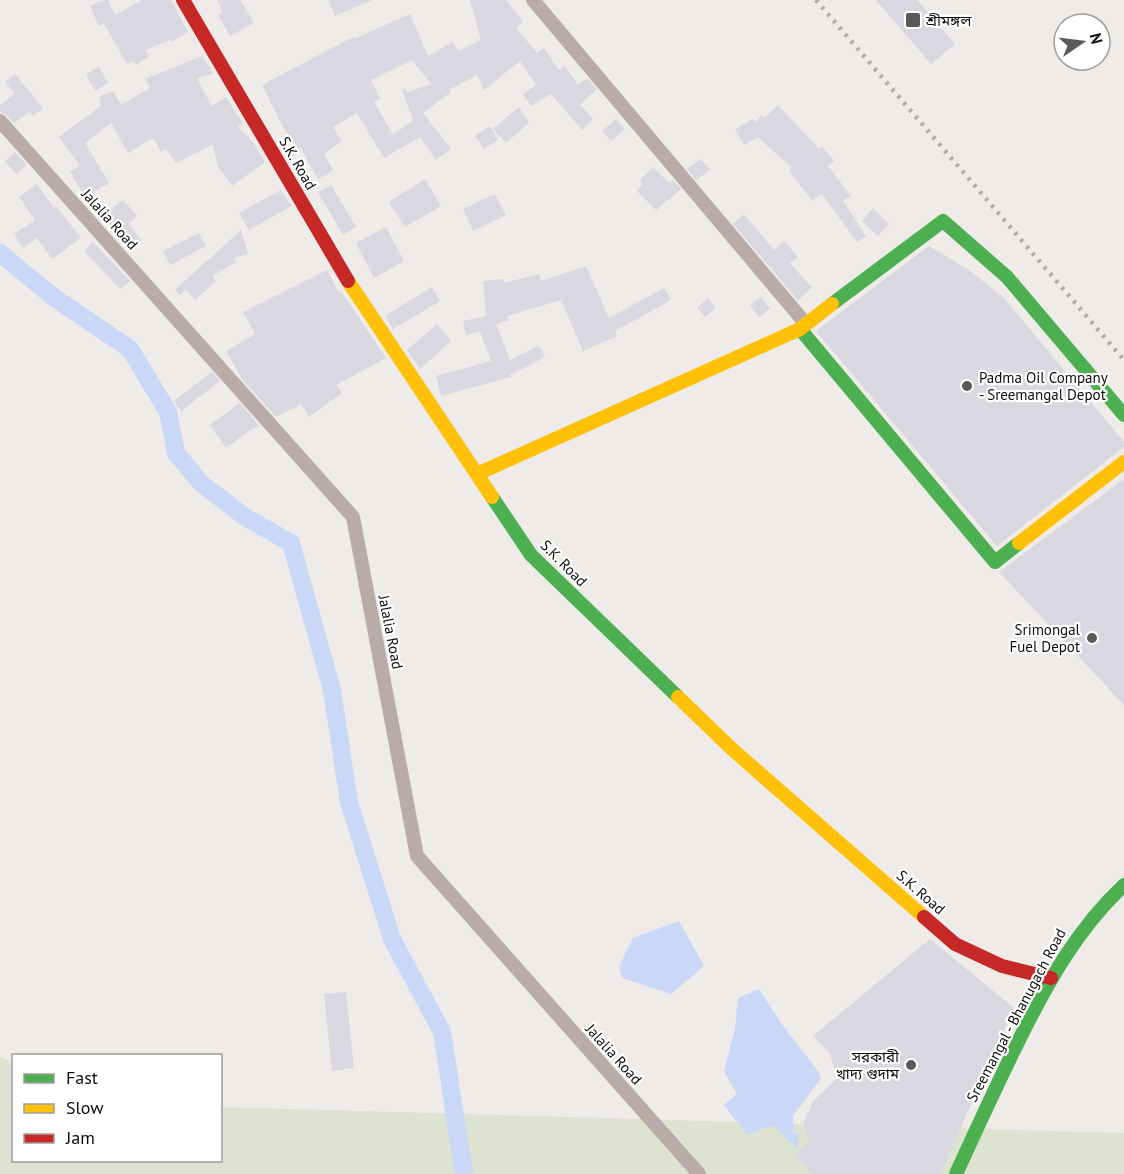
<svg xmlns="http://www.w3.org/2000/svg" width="1124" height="1174" font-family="'PT Sans','Noto Sans Bengali',sans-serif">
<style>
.green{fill:#dee3d1}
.water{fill:#c9d8f7}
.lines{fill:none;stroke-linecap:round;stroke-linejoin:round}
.canal{stroke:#c9d8f7;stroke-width:18}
.building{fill:#d9d7df;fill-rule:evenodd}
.street{stroke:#b9aba8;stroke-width:14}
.fast{stroke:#4caf50;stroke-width:14}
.slow{stroke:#ffc107;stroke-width:14}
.jam{stroke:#c62828;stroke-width:14}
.rail{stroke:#b2aaa8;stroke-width:4.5;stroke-dasharray:3 6;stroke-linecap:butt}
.poi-dot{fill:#5c5a59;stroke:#fff;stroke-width:2}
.labels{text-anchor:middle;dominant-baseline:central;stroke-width:4.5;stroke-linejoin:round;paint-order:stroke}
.poi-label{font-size:15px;fill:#0e0c0b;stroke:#fff;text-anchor:start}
.street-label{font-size:15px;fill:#0e0c0b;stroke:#fff}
</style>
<rect width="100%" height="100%" fill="#eeebe9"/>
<path class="green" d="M0,1057L13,1062L14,1160H220L221,1107L1124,1133V1174H0Z"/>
<path class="water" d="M679,921L704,966L671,994L622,978L619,967L633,938Z
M759,989L783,1026L819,1072L821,1078L793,1116V1133L799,1134L797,1149L773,1125L747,1135L724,1105L737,1094L724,1071L735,1029L738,998Z"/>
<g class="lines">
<path class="canal" d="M0,253L52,296L130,349L168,412L176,453L201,483L245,517L291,543L332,690L349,802L392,939L442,1032L464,1174"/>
</g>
<path class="building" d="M104,0H108L115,15L142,0H171L188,32L171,42L170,40L145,50L149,56L136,65L134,61L127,64L104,24L99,26L90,6Z
M217,0H240L254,23L230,36L218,15L223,12Z
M328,0H372L335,16Z
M470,0H506L523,22L516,28L537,53L544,48L559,70L565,66L578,85L587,78L597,89L580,104L593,119L582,130L551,94L531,106L523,94L536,85L520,61L484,90L477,75L449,90L451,92L423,113L451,149L436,160L420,137L384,158L357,113L333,127L342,141L324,154L333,170L318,179L300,147L297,149L282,125L262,85L353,37L354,39L410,14L428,56L453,42L458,51L481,40ZM412,60L431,84L408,92L405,89L402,90L413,120L393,135L374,102L380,99L371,80Z
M876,0H917L955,44L931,64Z
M202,56L213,73L197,79L212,106L226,97L243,124L238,127L253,142L265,162L232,186L217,165L213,144L176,163L166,149L161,152L153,138L128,153L111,123L85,143L109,183L85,197L70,172L80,166L59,137L101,106L99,97L113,91L121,105L150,88L145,79Z
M99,67L108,83L95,91L86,74Z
M15,74L43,108L33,116L30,112L14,123L6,115L0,112V105L15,94L5,82Z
M778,105L819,149L822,146L834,161L828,166L851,196L843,201L866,236L857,242L822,194L812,201L789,170L792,168L758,137L744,145L735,129L753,119L755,122L762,115L764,118Z
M519,107L529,123L506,143L493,129Z
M616,119L625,129L611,141L602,131Z
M490,126L498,140L484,149L475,136Z
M15,152L27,165L16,174L5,161Z
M701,159L710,170L696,180L687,169Z
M653,167L669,183L673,180L681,189L656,210L637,191L642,185L640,180Z
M425,179L441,206L405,227L389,202Z
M37,184L54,208L56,206L81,238L52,259L37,238L23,248L14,234L35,220L19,197Z
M331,185L356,227L343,235L318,192Z
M281,190L291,206L249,230L239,213Z
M495,194L506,215L473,231L463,209Z
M123,200L137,216L129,223L142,242L130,249L103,216Z
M873,208L889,224L878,236L862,221Z
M744,214L774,250L784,241L798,257L790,263L812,288L798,300L733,224Z
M386,227L404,261L374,278L356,243Z
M241,230L248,254L233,258L236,262L212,276L216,281L195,300L186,290L179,295L175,290Z
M199,233L206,246L170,265L163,251Z
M93,242L130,281L120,289L84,251Z
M929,246L969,270L1004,298L1124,442V447L997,546L816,331Z
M586,266L609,318L664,288L671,300L615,331L617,336L583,351L561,300L507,316L508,321L496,324L510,360L539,346L545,357L510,375L511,377L441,396L436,376L491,361L480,332L466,335L463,321L486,316L483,281L504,279V283L539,274L541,281Z
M327,270L339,293L341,291L386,358L336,385L342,393L309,417L301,404L276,417L242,379L226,351L255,334L243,312Z
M432,287L440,301L393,329L385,316Z
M761,297L770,309L759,317L750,305Z
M708,298L716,308L705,317L697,308Z
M437,324L451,341L420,369L407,350Z
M212,372L220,381L181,411L174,401Z
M240,403L259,426L250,430L226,448L210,425Z
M1124,479V705L999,572Z
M930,939L1014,1008L940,1174H812L795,1155L809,1141L803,1123L814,1100L838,1078L829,1052L813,1036Z
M346,992L354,1068L332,1071L324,994Z"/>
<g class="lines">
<path class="street" d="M533,0L806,324
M0,121L353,517L417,856L699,1174"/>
<path class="fast" d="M832,304L943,221L1007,277L1124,415
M800,329L995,562L1019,543
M492,497L531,555L678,697
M956,1174C977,1128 998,1082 1021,1036C1049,980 1078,928 1124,885"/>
<path class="slow" d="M348,281L492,497
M477,474L800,329L832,304
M1019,543L1124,462
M678,697L733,750L924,917"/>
<path class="jam" d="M183,0L348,281
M924,917L955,944L1002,966L1051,978"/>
<path class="rail" d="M816,0L1124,360"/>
</g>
<g class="poi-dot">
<rect x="905" y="12" width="16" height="16" rx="3"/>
<circle cx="967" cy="386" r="6"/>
<circle cx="1092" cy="638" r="6"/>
<circle cx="911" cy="1065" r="6"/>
</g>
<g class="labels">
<g class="poi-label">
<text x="926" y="20">শ্রীমঙ্গল</text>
<text x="979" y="377">Padma Oil Company<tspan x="979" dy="17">- Sreemangal Depot</tspan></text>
<text x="1080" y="629" text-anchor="end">Srimongal<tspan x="1080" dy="17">Fuel Depot</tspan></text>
<text x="899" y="1056" text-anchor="end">সরকারী<tspan x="899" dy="17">খাদ্য গুদাম</tspan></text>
</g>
<g class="street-label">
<text transform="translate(298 163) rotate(60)">S.K. Road</text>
<text transform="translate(110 219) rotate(48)">Jalalia Road</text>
<text transform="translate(564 563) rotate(45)">S.K. Road</text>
<text transform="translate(391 632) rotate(79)">Jalalia Road</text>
<text transform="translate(921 892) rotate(41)">S.K. Road</text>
<text transform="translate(1016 1015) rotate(-62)">Sreemangal - Bhanugach Road</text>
<text transform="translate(614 1054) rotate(48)">Jalalia Road</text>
</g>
</g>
<rect x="12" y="1054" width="210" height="108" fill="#ffffff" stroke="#9f9e9d" stroke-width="1.5"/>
<rect x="24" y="1074" width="30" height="9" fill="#4caf50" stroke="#9f9e9d" stroke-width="1.5"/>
<text x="66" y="1084" font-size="18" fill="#0e0c0b">Fast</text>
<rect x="24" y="1104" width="30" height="9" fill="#ffc107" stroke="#9f9e9d" stroke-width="1.5"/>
<text x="66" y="1114" font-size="18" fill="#0e0c0b">Slow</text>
<rect x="24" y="1134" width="30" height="9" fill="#c62828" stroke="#9f9e9d" stroke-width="1.5"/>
<text x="66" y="1144" font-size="18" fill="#0e0c0b">Jam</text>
<g transform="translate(1082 42) rotate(76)"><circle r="28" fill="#ffffff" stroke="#9f9e9d" stroke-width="1.5"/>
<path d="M0-4.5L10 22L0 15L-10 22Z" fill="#5c5a59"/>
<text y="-9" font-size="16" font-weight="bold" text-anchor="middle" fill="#0e0c0b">N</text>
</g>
</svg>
